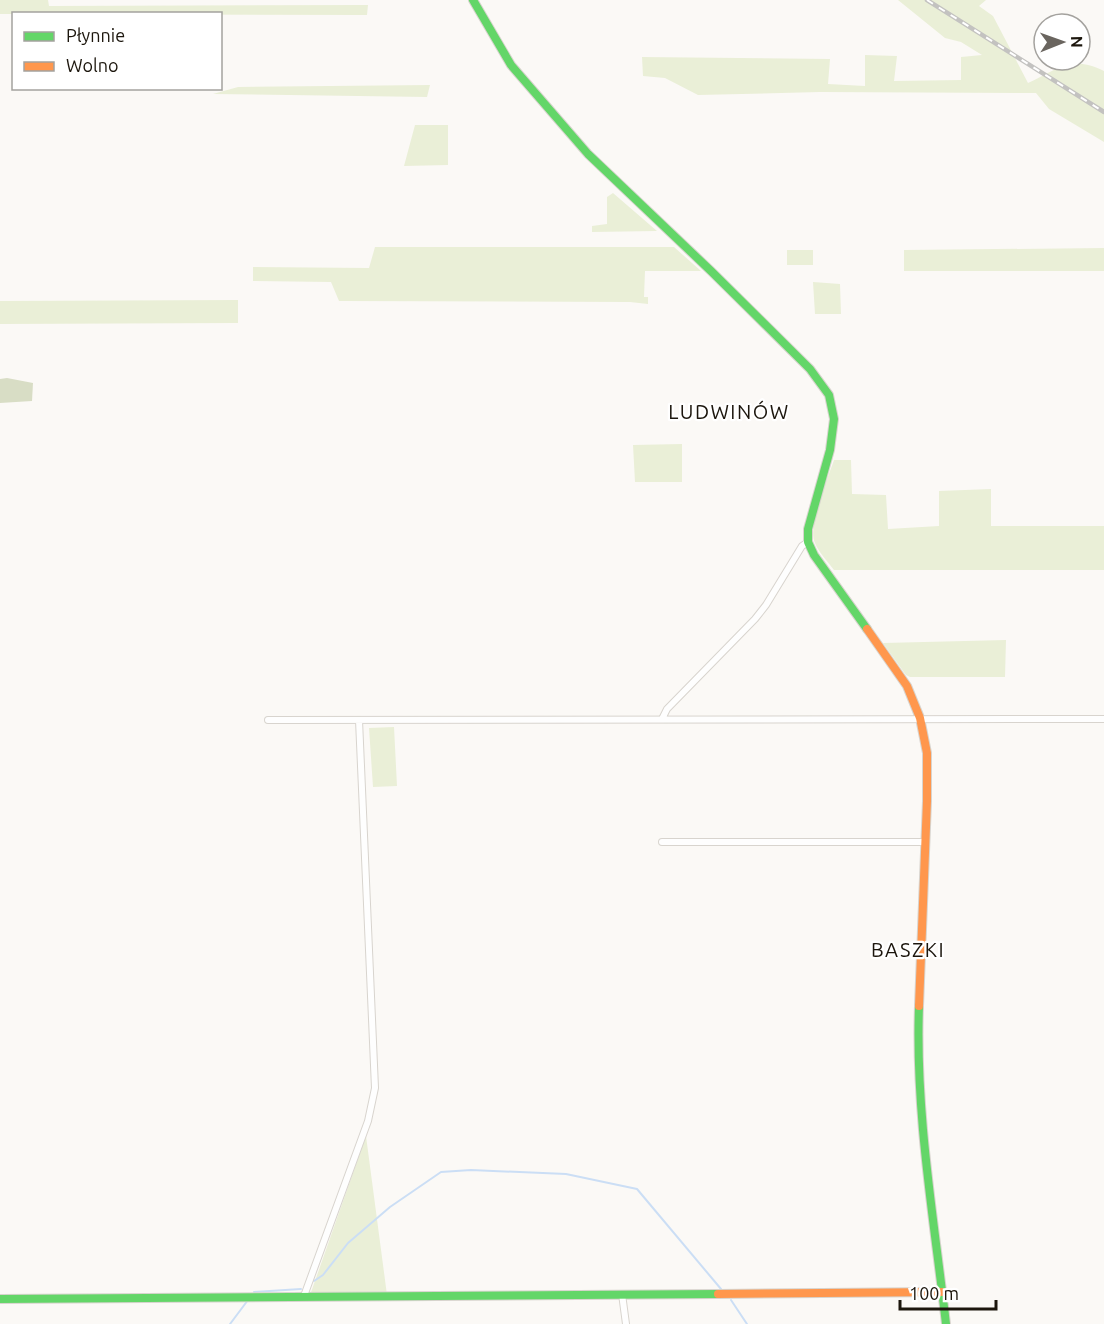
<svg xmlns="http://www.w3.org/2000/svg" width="1104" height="1324" font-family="Ubuntu,sans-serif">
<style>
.green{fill:#eaefd7}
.forest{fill:#d8ddc5}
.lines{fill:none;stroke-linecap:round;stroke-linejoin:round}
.stream{stroke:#cbdef5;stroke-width:2}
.street-casing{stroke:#d8d4ce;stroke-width:8}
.fast-casing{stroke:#d8d4ce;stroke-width:10}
.slow-casing{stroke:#d8d4ce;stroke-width:10}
.street{stroke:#fefefe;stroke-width:6}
.fast{stroke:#63d668;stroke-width:8}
.slow{stroke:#ff974d;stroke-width:8}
.rail-casing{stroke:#c3c2c0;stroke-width:4.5}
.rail{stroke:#fff;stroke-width:2;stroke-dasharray:7;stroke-linecap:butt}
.labels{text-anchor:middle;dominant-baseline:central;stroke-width:4.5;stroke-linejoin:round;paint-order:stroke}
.quarter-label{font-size:20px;letter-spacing:1.5px;fill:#1c160d;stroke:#fff}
</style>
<rect width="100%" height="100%" fill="#fbf9f6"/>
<path class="green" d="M0,0H48L49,6L368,5L367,15L0,14Z
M898,0H986L979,6L993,16L1028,83C1056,70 1072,54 1104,71V142L1049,109L1036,93L820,92L698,95L665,78L643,76L642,57L830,59L828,84L865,86V55L897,56L894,81L961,80V57L982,55L961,42L945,38Z
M430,85L427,97L213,94L238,87Z
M415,125H448V165L404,166Z
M613,193L657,231L592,232V226L607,224V197Z
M375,247H674L701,271H645L644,297H648V304L630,302L339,301L331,282L253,281V267L369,268Z
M1104,248V271H904V250Z
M787,250H813V265H787Z
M813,282L840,284L841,314H815Z
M238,300V323L0,324V301Z
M682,444V482H635L633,445Z
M834,460H851L852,494L886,495L888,529L939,526V491L991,489V526H1104V570H834C828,562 819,553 815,543C807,526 828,478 834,460Z
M1006,640L1005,677H910L906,675L883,643Z
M394,727L397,786L373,787L369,728Z
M366,1136L387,1295L309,1298Z"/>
<path class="forest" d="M7,378L33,383L32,401L0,403V379Z"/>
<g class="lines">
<path class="stream" d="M314,1281L323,1275L348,1243L390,1207L441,1172L471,1170L566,1174L637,1189L721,1289
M254,1292L301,1289
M731,1300L747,1324
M230,1324L248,1300"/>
<defs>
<path id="street" d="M662,719L667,709L755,619L766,605L802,546L808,542
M268,720L1104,719
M662,842H925
M622,1294L626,1324
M304,1296L368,1121L375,1088L359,720"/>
<path id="fast" d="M473,0L511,65L588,154L711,271L810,369L829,395L834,419L830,450L808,529V542L814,555L867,629
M919,1006C915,1112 934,1219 946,1324
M0,1299L718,1294"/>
<path id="slow" d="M867,629L907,686L920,718L927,753V801L919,1006
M718,1294L942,1292"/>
</defs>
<use href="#street" class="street-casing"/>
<use href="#fast" class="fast-casing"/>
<use href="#slow" class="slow-casing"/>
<use href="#street" class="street"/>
<use href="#fast" class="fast"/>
<use href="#slow" class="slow"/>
<defs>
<path id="rail" d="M927,0L1104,112"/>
</defs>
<use href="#rail" class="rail-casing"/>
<use href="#rail" class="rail"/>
</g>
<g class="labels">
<g class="quarter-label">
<text x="729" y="411">LUDWINÓW</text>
<text x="908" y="949">BASZKI</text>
</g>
</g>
<rect x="12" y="12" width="210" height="78" fill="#ffffff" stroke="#a4a29e" stroke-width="1.5"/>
<rect x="24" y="32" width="30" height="9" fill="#63d668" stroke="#a4a29e" stroke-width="1.5"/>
<text x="66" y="42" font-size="18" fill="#1c160d">Płynnie</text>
<rect x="24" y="62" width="30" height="9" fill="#ff974d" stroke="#a4a29e" stroke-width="1.5"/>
<text x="66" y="72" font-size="18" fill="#1c160d">Wolno</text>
<g transform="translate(1062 42) rotate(89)"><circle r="28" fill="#ffffff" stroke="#a4a29e" stroke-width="1.5"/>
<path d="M0-4.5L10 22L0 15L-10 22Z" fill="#6a655f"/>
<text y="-9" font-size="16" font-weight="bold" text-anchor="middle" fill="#1c160d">N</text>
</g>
<path d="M900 1300v9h96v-9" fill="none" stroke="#1c160d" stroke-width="3"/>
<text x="909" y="1300" font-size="18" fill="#1c160d" stroke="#ffffff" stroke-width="4.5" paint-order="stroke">100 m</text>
</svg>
